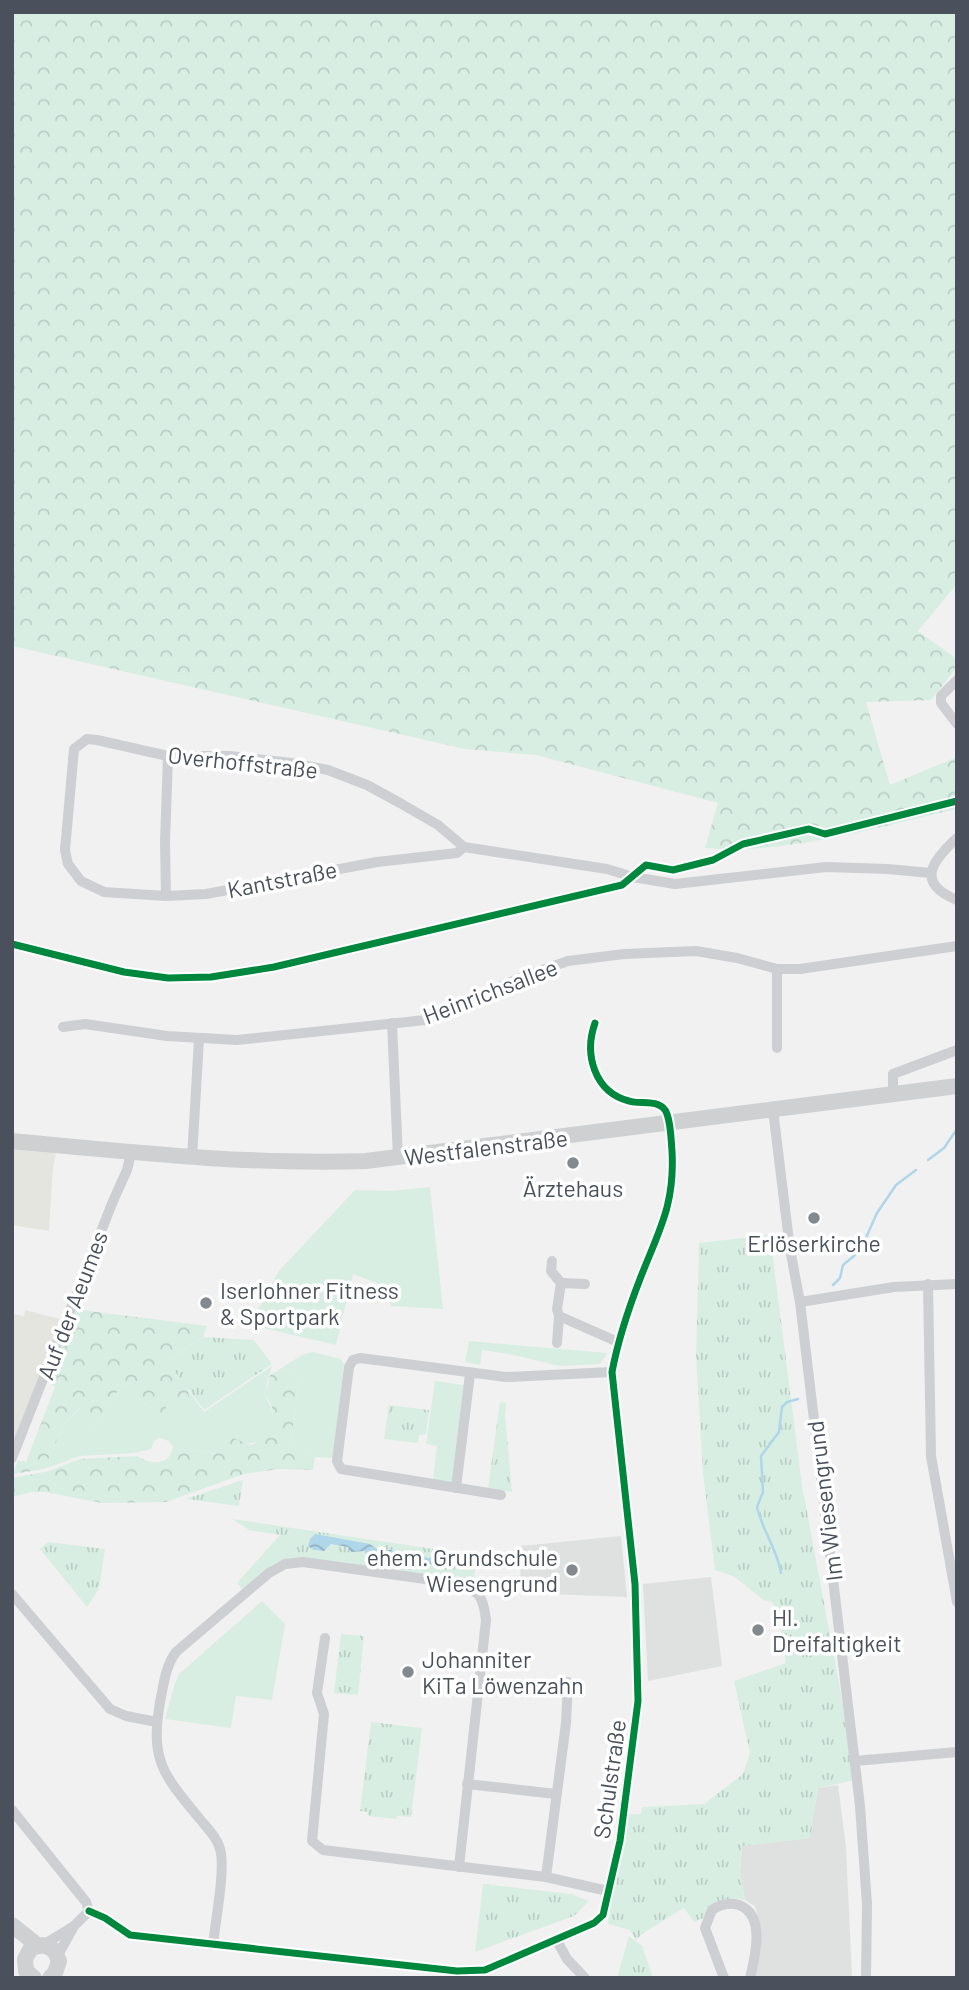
<svg xmlns="http://www.w3.org/2000/svg" width="969" height="1990" viewBox="0 0 969 1990" font-family="Barlow,sans-serif">
  <style>
    .commercial { fill: #e5e5df }
    .education { fill: #dfe0e0 }
    .green { fill: #d8eee3 }
    .forest { fill: url(#forest-crowns) }
    .park { fill: url(#park-tufts) }
    .water { fill: url(#water-waves) }
    .lines { fill: none; stroke-linecap: round; stroke-linejoin: round }
    .stream { stroke: #b0d6e9; stroke-width: 2.5 }
    .minor { stroke: #cdcfd2; stroke-width: 10 }
    .secondary { stroke: #ced0d2; stroke-width: 16 }
    .cycleway-casing { stroke: #fff; stroke-width: 11 }
    .cycleway { stroke: #00873e; stroke-width: 7 }
    .poi-dot { fill: #848990; stroke: #fff; stroke-width: 2.5 }
    .labels { text-anchor: middle; dominant-baseline: central; stroke-width: 7; stroke-linejoin: round; paint-order: stroke }
    .street-label { font-size: 23px; fill: #4a515c; stroke: #fff }
    .poi-label { font-size: 23px; fill: #4a515c; stroke: #fff; text-anchor: start }
  </style>
  <defs>
    <pattern id="forest-crowns" width="20" height="18" patternUnits="userSpaceOnUse" patternTransform="scale(1.75)"><rect width="20" height="18" fill="#d8eee3"/><path d="M2 6a3 3 0 1 1 6 0M12 15a3 3 0 1 1 6 0" fill="none" stroke="#bbcec5"/></pattern>
    <pattern id="park-tufts" width="24" height="20" patternUnits="userSpaceOnUse" patternTransform="scale(1.75)"><rect width="24" height="20" fill="#d8eee3"/><path d="M3 7l-1-3M5 7V3M7 7l1-3M15 17l-1-3M17 17v-4M19 17l1-3" fill="none" stroke="#bbcec5"/></pattern>
    <pattern id="water-waves" width="16" height="10" patternUnits="userSpaceOnUse" patternTransform="scale(1.75)"><rect width="16" height="10" fill="#b0d6e9"/><path d="M0 5q4-4 8 0t8 0" fill="none" stroke="#91b0c0"/></pattern>
  </defs>
  <rect width="100%" height="100%" fill="#f1f1f1"/>
  <g class="commercial">
    <path d="M12 1135 57 1147 53 1168 49 1231 12 1225Z"/>
    <path d="M25 1310 60 1319 12 1447V1314L24 1316Z"/>
  </g>
  <g class="education">
    <path d="M621 1536 627 1597 520 1593 521 1546Z"/>
    <path d="M711 1577 722 1666 648 1681 643 1584Z"/>
    <path d="M838 1785 846 1846 852 1978H754L761 1930 755 1906 745 1900 740 1872 742 1846 809 1838 818 1788Z"/>
  </g>
  <g class="green">
    <path d="M430 1187 443 1309 391 1306 384 1286 353 1274 336 1345 263 1328 254 1317 279 1271 355 1190 391 1191Z"/>
    <path d="M469 1341 607 1353 600 1364 560 1366 509 1354 482 1350 480 1365 465 1362Z"/>
    <path d="M313 1352 341 1359 344 1364 333 1458 315 1457 291 1442 299 1380 283 1367 302 1355Z"/>
    <path d="M272 1366C270 1374 265 1386 266 1395 266 1400 271 1405 272 1411 275 1434 259 1448 238 1442L217 1454 173 1447 169 1441 159 1438 154 1441 151 1449 133 1453 80 1456 44 1469 64 1424 81 1407 93 1431 122 1384 155 1411 169 1412 160 1400 168 1394 190 1402 187 1389 204 1412Z"/>
    <path d="M435 1381 470 1386 455 1485 433 1480 437 1446 426 1444Z"/>
    <path d="M262 1601 285 1624 272 1700 236 1696 231 1728 165 1719 174 1686 179 1674Z"/>
  </g>
  <g class="forest">
    <path d="M12 12H957V584L918 631 957 659V667L931 700 866 702 890 785 957 757V809C881 826 782 856 705 848L718 803 536 755 465 749 12 646Z"/>
    <path d="M75 1309 207 1326 203 1337 168 1360 187 1386 190 1402 183 1409 168 1394 161 1400 169 1412 172 1424 160 1425 155 1411 122 1384 93 1431 80 1407 64 1424 44 1469 13 1474 18 1460 26 1462 55 1387 48 1382Z"/>
    <path d="M283 1367 299 1380 291 1442 315 1457 313 1470 279 1469 244 1474 166 1502 102 1503 45 1492H31L12 1497V1478L49 1471 80 1459 137 1456C151 1465 170 1466 173 1447L216 1454 220 1439 228 1436 251 1445C265 1439 275 1425 272 1408 271 1403 266 1398 266 1392 267 1387 269 1381 270 1375Z"/>
  </g>
  <g class="park">
    <path d="M770 1235 802 1485 850 1742 855 1780 818 1788 810 1838 742 1846 740 1872 745 1900C727 1897 711 1898 706 1917L694 1922 684 1908 643 1933 636 1940 630 1930 608 1924 612 1901 611 1889 627 1814H641L642 1807 704 1804 743 1774 750 1753 734 1681 786 1663 779 1619 772 1602 763 1600 735 1577 715 1570 703 1474 696 1357 699 1243Z"/>
    <path d="M203 1337 254 1340 272 1364 204 1410 167 1361Z"/>
    <path d="M500 1402 506 1403 505 1415 512 1492 488 1489Z"/>
    <path d="M389 1405 429 1410 426 1434 419 1435 418 1443 384 1439Z"/>
    <path d="M243 1480 239 1506 186 1499Z"/>
    <path d="M232 1519 467 1554H477L473 1587 308 1566H280L243 1590 237 1583 280 1535 249 1530Z"/>
    <path d="M48 1542 105 1549 99 1589 87 1607 40 1549Z"/>
    <path d="M341 1634 364 1636 358 1695 334 1693Z"/>
    <path d="M371 1722 422 1728 411 1817 397 1816 396 1819 368 1816V1812L360 1811Z"/>
    <path d="M483 1884 571 1894 589 1901 574 1916 475 1952Z"/>
    <path d="M629 1936 642 1946 653 1978H617Z"/>
  </g>
  <path class="water" d="M315 1534 370 1544 378 1550H391L402 1553 409 1551 428 1558 455 1554 459 1558 460 1562 453 1568 436 1563 430 1564 371 1560 366 1556 365 1551 351 1552 348 1547 331 1544 324 1551 314 1550 308 1546 310 1539Z"/>
  <g class="lines">
    <g class="stream">
      <path d="M928 1160 944 1148 957 1129"/>
      <path d="M833 1285 840 1278 843 1265 860 1251 877 1213 896 1185 916 1170"/>
      <path d="M781 1573C778 1551 762 1530 757 1507L763 1492 761 1456 779 1432 782 1407 787 1402 798 1399"/>
    </g>
    <g class="minor">
      <path d="M957 680 941 696V703L957 724"/>
      <path d="M957 838C932 861 915 883 957 900"/>
      <path d="M464 847 457 853 377 862 206 894 166 896 104 892 81 881 68 864 65 850 74 749 87 739 97 740 168 756H229L292 763 328 770 367 785 400 803 438 825 464 847 607 869 633 877 675 884 826 867 888 869 931 873"/>
      <path d="M166 896 165 842 168 756"/>
      <path d="M392 1023 398 1158"/>
      <path d="M63 1027 85 1024 167 1036 237 1040 425 1020 522 977 568 961 624 954 696 951 737 958 777 969H800L957 946"/>
      <path d="M777 1048V969"/>
      <path d="M893 1094V1074L957 1050"/>
      <path d="M773 1110 790 1249 800 1302 860 1806 867 1904 866 1978"/>
      <path d="M192 1158 199 1039"/>
      <path d="M552 1261 551 1271 561 1283"/>
      <path d="M585 1284 561 1283 557 1309 559 1316 618 1342"/>
      <path d="M928 1284 931 1456 957 1602"/>
      <path d="M800 1302 894 1287 957 1284"/>
      <path d="M557 1343 559 1316"/>
      <path d="M12 1458 113 1201 127 1170 131 1153"/>
      <path d="M456 1488 470 1374"/>
      <path d="M501 1495 341 1469 337 1461 349 1367 353 1360 360 1358 506 1377 612 1372"/>
      <path d="M12 1594 110 1709 126 1716 157 1722"/>
      <path d="M325 1638 317 1693 324 1714 312 1841 323 1850 546 1877 608 1891"/>
      <path d="M855 1761 957 1752"/>
      <path d="M467 1784 556 1794"/>
      <path d="M12 1810 86 1902 89 1911"/>
      <path d="M546 1877 566 1723 568 1682"/>
      <path d="M89 1911 105 1918 130 1935 457 1971 485 1970 594 1923 603 1915 620 1841 638 1701 635 1584 612 1372C618 1340 628 1310 640 1279 659 1230 675 1205 672 1151 671 1139 671 1125 667 1114 662 1098 641 1105 629 1101 594 1092 584 1054 595 1023"/>
      <path d="M556 1939 567 1959 585 1978"/>
      <path d="M43 1945 74 1926 89 1911"/>
      <path d="M213 1945C215 1923 226 1868 220 1849 217 1837 207 1828 199 1818 163 1774 150 1761 160 1702 164 1684 165 1667 176 1652L269 1573 285 1564 303 1562 454 1583C478 1591 483 1593 486 1620L459 1867"/>
      <path d="M58 1955 74 1926"/>
      <path d="M724 1978 705 1928 712 1910C721 1904 729 1902 739 1905 766 1915 755 1957 750 1978"/>
    </g>
    <g class="secondary">
      <path d="M12 1141C130 1152 247 1165 366 1161L957 1086"/>
      <path d="M12 1925 37 1945"/>
      <path d="M34 1978 26 1971 25 1959 31 1948 43 1945 54 1950 59 1961 55 1973 50 1978"/>
    </g>
    <g class="cycleway-casing">
      <g id="cycleway">
        <path d="M12 944 124 972 168 978 211 977 274 967 622 885 646 865 673 870 713 860 743 844 809 829 825 834 957 801"/>
        <path d="M89 1911 105 1918 130 1935 457 1971 485 1970 594 1923 603 1915 620 1841 638 1701 635 1584 612 1372C618 1340 628 1310 640 1279 659 1230 675 1205 672 1151 671 1139 671 1125 667 1114 662 1098 641 1105 629 1101 594 1092 584 1054 595 1023"/>
      </g>
    </g>
    <use href="#cycleway" class="cycleway"/>
  </g>
  <g class="poi-dot">
    <circle cx="573" cy="1163" r="7"/>
    <circle cx="814" cy="1218" r="7"/>
    <circle cx="206" cy="1303" r="7"/>
    <circle cx="572" cy="1570" r="7"/>
    <circle cx="758" cy="1630" r="7"/>
    <circle cx="408" cy="1672" r="7"/>
  </g>
  <g class="labels">
    <g class="street-label">
      <text transform="translate(243 762) rotate(6)">Overhoffstraße</text>
      <text transform="translate(282 879) rotate(-11)">Kantstraße</text>
      <text transform="translate(490 991) rotate(-21)">Heinrichsallee</text>
      <text transform="translate(486 1147) rotate(-7)">Westfalenstraße</text>
      <text transform="translate(72 1305) rotate(-69)">Auf der Aeumes</text>
      <text transform="translate(824 1501) rotate(-97)">Im Wiesengrund</text>
      <text transform="translate(609 1779) rotate(-82)">Schulstraße</text>
    </g>
    <g class="poi-label">
      <text x="573" y="1188" text-anchor="middle">Ärztehaus</text>
      <text x="814" y="1243" text-anchor="middle">Erlöserkirche</text>
      <text x="220" y="1290">Iserlohner Fitness<tspan x="220" dy="26">&amp; Sportpark</tspan></text>
      <text x="558" y="1557" text-anchor="end">ehem. Grundschule<tspan x="558" dy="26">Wiesengrund</tspan></text>
      <text x="772" y="1617">Hl.<tspan x="772" dy="26">Dreifaltigkeit</tspan></text>
      <text x="422" y="1659">Johanniter<tspan x="422" dy="26">KiTa Löwenzahn</tspan></text>
    </g>
  </g>
  <rect width="969" height="1990" fill="none" stroke="#4a515c" stroke-width="28"/>
</svg>
